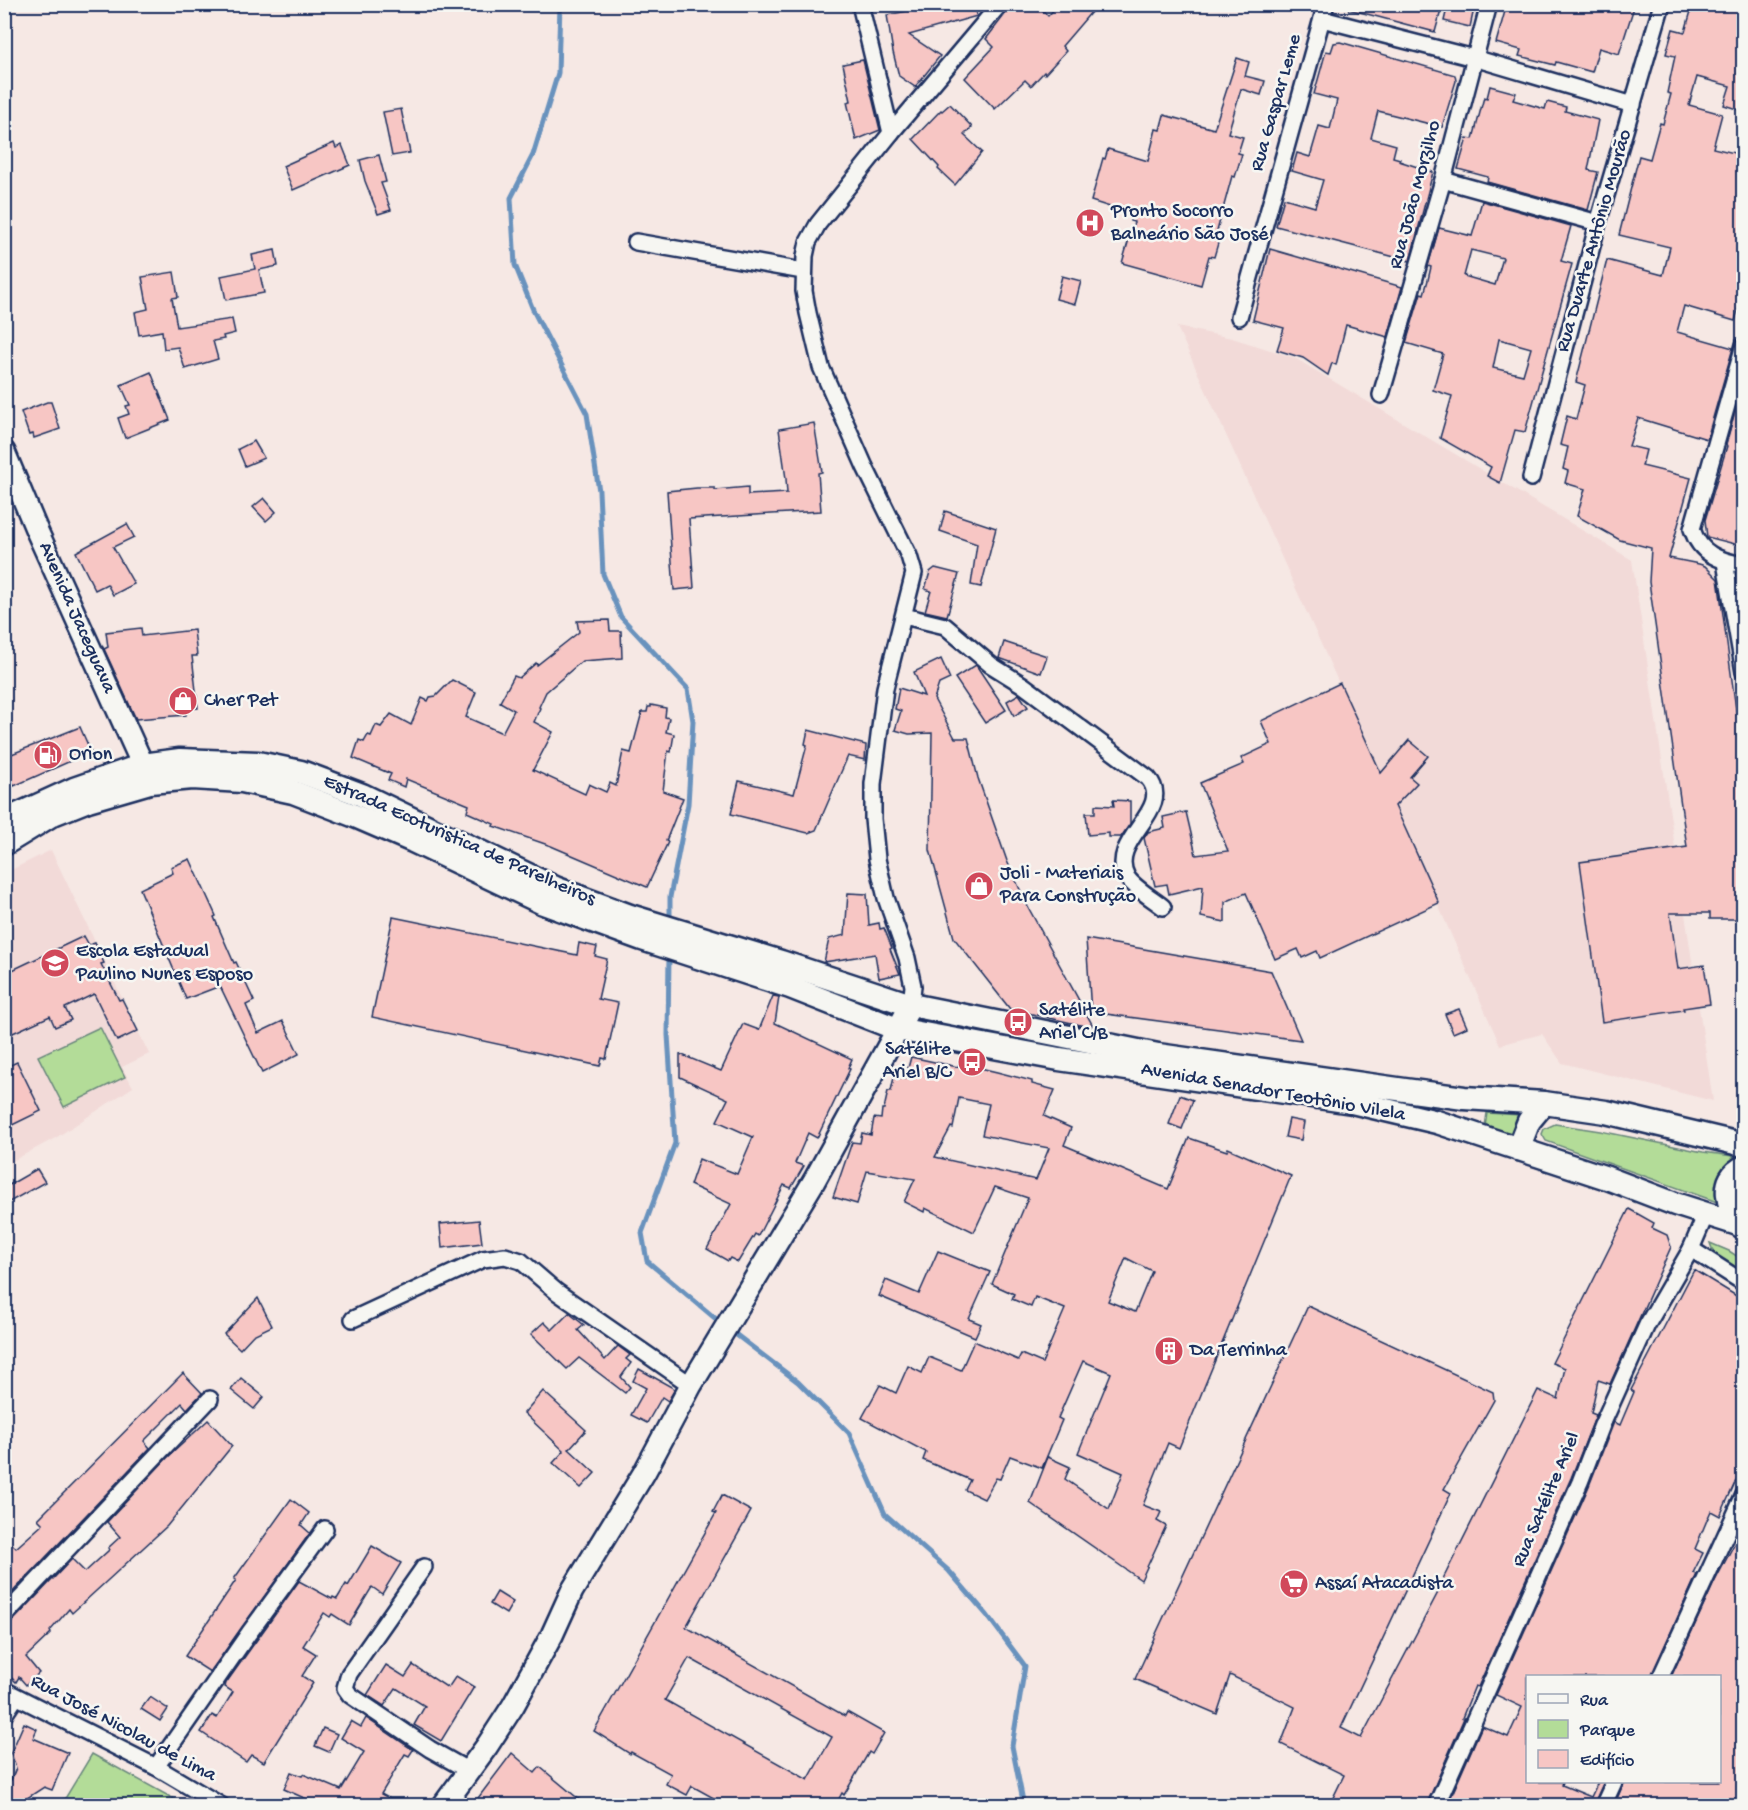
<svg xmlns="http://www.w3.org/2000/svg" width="1748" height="1810" viewBox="0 0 1748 1810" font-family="'Gochi Hand',sans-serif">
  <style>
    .built { fill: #f2dad8 }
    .green { fill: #b3dc98; stroke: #67867b; stroke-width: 1.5 }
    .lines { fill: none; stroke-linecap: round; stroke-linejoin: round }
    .stream { stroke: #6992bd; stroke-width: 5 }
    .building { fill: #f7c6c4; stroke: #1b2f5e; stroke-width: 1.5; fill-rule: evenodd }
    .minor-casing { stroke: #1b2f5e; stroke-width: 20 }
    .secondary-casing { stroke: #1b2f5e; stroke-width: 26 }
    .primary-casing { stroke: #1b2f5e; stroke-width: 27 }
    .minor { stroke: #f6f6f2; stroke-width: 15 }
    .secondary { stroke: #f6f6f2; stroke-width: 21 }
    .primary { stroke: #f6f6f2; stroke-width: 22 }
    .labels { text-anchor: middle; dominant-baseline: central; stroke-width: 5; stroke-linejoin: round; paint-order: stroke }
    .street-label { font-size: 20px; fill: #1b2f5e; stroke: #f6f6f2 }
    .poi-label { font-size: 20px; fill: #1b2f5e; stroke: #f6f6f2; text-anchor: start }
  </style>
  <rect width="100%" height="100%" fill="#f6e8e4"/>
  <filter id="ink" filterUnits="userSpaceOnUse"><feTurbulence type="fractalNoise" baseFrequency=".0167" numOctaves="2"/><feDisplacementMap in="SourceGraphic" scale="12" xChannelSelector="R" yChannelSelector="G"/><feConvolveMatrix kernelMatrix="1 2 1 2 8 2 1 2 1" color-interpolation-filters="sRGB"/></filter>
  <g filter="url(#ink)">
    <g class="built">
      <path d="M1177 327 1232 338 1293 357 1632 560 1713 1101 1562 1063 1542 1034 1500 1045 1381 776Z"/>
      <path d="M51 850 149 1054 122 1067 133 1087 57 1137 5 1165V873Z"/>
    </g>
    <g class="green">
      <path d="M100 1027 125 1077 64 1107 38 1056Z"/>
      <path d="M1487 1113 1521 1115 1515 1134 1485 1127Z"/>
      <path d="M1555 1124 1600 1131 1703 1152 1733 1156 1734 1162 1720 1203 1546 1141 1542 1134 1544 1129Z"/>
      <path d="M1710 1243 1729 1251 1743 1260V1276L1715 1257Z"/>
      <path d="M92 1754 185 1805H56L66 1797Z"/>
    </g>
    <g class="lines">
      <g class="stream">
        <path d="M560 4 558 73 533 155 511 198 515 265 534 312 587 414 599 491 603 574 621 617 688 689 693 721 688 804 670 897V922"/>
        <path d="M669 955 668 1035 675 1143 642 1233 647 1261 722 1324"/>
        <path d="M730 1330 798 1382 849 1433 885 1514 949 1571 987 1615 1025 1666 1012 1746 1024 1806"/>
      </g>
    </g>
    <g class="building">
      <path d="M912 4H973L977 16 909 35 940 56 915 87 899 76 893 52 887 15 913 10Z"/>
      <path d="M1013 4H1037L1048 16 1059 4H1098L1062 46 1066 51 1045 74 1044 72 1031 86 1025 80 995 109 965 78 994 47 986 39Z"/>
      <path d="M1349 4H1432L1442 7 1435 32 1348 9Z"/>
      <path d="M1448 4H1475L1470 27 1444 21Z"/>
      <path d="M1507 4H1566L1584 10V4H1635L1619 54 1599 48 1592 72 1556 62 1555 65 1519 56 1521 50 1496 43Z"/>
      <path d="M1693 4H1743V111L1724 105 1730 86 1697 77 1689 105 1722 114 1713 148 1743 155V291L1735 321 1684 306 1677 332 1733 348 1707 439 1638 418 1629 446 1646 450 1642 466 1691 478 1669 558 1699 564 1705 566 1718 579 1743 760V919H1710V913H1670L1678 969 1704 965 1710 1004 1683 1008 1684 1010 1602 1022 1580 862 1687 847 1649 582 1651 548 1620 540 1577 516 1585 489 1565 483 1568 471 1563 469 1568 447 1560 445 1567 416 1576 419 1585 385 1576 382 1607 260 1663 275 1670 247 1619 235 1639 156 1650 159 1660 123 1663 124 1671 94 1667 93 1675 56 1666 54 1673 29 1685 32Z"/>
      <path d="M1340 42 1455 75 1456 81 1442 127 1378 111 1371 138 1396 145 1393 157 1400 159 1399 161 1433 172 1410 261 1276 226 1284 198 1315 207 1323 180 1292 171 1297 153 1310 157 1319 126 1330 129 1337 100 1314 94 1326 51 1331 52 1334 43Z"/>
      <path d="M1237 58 1249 62 1245 76 1265 81 1261 95 1241 89 1228 133 1243 137 1238 153 1242 154 1235 177 1232 176 1217 231 1221 233 1214 257 1209 256 1201 285 1122 263 1134 222 1130 221 1132 214 1091 201 1103 158 1105 159 1108 149 1148 161 1156 129 1160 130 1164 115 1214 129Z"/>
      <path d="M863 60 880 130 856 140 847 102 851 101 843 64Z"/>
      <path d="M1490 86 1516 93 1513 100 1545 109 1547 102 1566 107 1565 111 1598 120 1588 170 1598 172 1588 210 1487 182 1488 177 1458 169 1467 138 1473 139 1484 97 1487 98Z"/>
      <path d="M950 104 972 127 964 135 982 152 955 185 938 169 939 167 913 139 941 110 942 111Z"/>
      <path d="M401 109 410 153 392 156 383 112Z"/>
      <path d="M334 143 336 148 342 145 350 165 293 190 283 166Z"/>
      <path d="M379 155 386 182 381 183 391 210 378 214 365 181 360 160Z"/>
      <path d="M1482 201 1571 226 1561 261 1572 264 1565 289 1525 432 1515 430 1500 483 1487 476 1491 467 1440 438 1452 396 1433 390 1443 354 1406 343 1421 293 1424 294 1428 280 1431 267 1428 266 1439 228 1472 236ZM1471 250 1503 258 1495 285 1464 276ZM1499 339 1531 348 1523 375 1493 368Z"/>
      <path d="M1270 249 1402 287 1388 337 1346 325 1336 365 1332 363 1328 375 1303 358 1277 350 1284 328 1253 320Z"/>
      <path d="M275 250 278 266 259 270 264 293 226 300 221 276 255 269 252 255Z"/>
      <path d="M174 272 178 297 172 298 177 327 232 319 235 333 223 336 224 339 213 341 218 359 185 369 178 347 164 349 162 331 139 335 135 312 148 309 142 277Z"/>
      <path d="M1062 276 1081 281 1075 304 1056 299Z"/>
      <path d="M151 372 170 420 125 438 118 418 129 414 126 406 130 405 121 385Z"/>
      <path d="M1743 383V546L1707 537 1705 520 1727 446 1726 444Z"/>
      <path d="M47 402H51L60 429 34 438 33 434 29 435 21 412Z"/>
      <path d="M814 423 822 472 818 473 821 511 689 519 694 588 674 590 667 491 697 488H715V490L748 487V495L787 493 786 479 779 429Z"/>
      <path d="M254 441 264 458 245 466 238 449Z"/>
      <path d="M264 498 276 512 266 521 253 507Z"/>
      <path d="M945 511 996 528 981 587 971 585 977 544 940 531Z"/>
      <path d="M127 524 134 537 113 547 134 584 113 595 107 584 95 590 76 552Z"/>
      <path d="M935 568 959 574 947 616 925 611 931 591 925 589 930 572Z"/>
      <path d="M609 620 610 631H621L622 658 582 661 546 692 539 707 540 708 534 722 553 732 533 770 585 794 589 784 606 792 610 783 616 786 623 751 631 753 642 712H647L648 707H651V705L666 708 665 717 669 718 666 732 674 734 671 752 668 751 663 791 683 798 666 841 668 842 647 887 551 846 493 826 494 824 467 812 469 805 406 779 404 787 388 780 391 774 353 758 359 740 364 742 368 735 371 736 376 725 381 727 391 714 411 725 422 698 428 701 430 697 436 696 452 680 476 692 466 717 502 733 514 710 500 702 514 676 519 678 536 663 537 665 579 632 577 621Z"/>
      <path d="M141 628 142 636 194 630 197 656H192L198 708 186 709V715L136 719 104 649 108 647 106 632Z"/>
      <path d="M1004 642 1047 656 1041 673 999 658Z"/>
      <path d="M941 659 950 679 939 684 934 699 955 738H968L978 778 1007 861 1028 907 1093 1026H1085L1010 1009 954 938 930 850 932 733 909 734 895 730 901 711 895 709 899 688 924 696 914 672Z"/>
      <path d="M976 665 1006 710 985 723 955 678Z"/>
      <path d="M1340 683 1381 773 1409 740 1428 756 1410 777 1417 783 1395 806 1439 903 1320 958 1317 951 1302 958 1298 949 1275 959 1246 893 1225 902V922L1201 917 1203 886 1169 894 1167 884 1155 886 1144 838 1148 832 1165 828 1163 817 1186 812 1196 855 1228 851 1200 783 1244 764 1241 758 1271 744 1261 721Z"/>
      <path d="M1019 694 1028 707 1014 716 1007 701Z"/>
      <path d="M80 727 91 752 14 786 4 763V757Z"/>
      <path d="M808 730 866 745 865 760 848 756 816 830 808 833 731 814 739 781 794 794 807 745 805 744Z"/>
      <path d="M1113 800 1130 801V824L1121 837H1109V833L1088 835 1086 813H1095V805L1114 806Z"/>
      <path d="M190 859 216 916 214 917 234 963 236 962 254 1001 246 1005 258 1033 283 1021 299 1054 262 1073 220 986 186 999 140 889 173 873 171 867Z"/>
      <path d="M848 893 867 894 869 925 879 923 880 929 884 928 892 948 890 949 900 974 879 978 875 954 824 962 829 939 845 935Z"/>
      <path d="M393 917 577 955 579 943 597 947 595 956 607 959 598 999 618 1003 606 1059 602 1058 600 1066 372 1017Z"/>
      <path d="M84 936 89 945 95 943 104 963 101 964 119 1000 122 999 138 1031 117 1041 94 994 65 1008 71 1020 55 1027 50 1016 4 1037V974Z"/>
      <path d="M1086 939 1271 971 1301 1040 1091 1012Z"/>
      <path d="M773 996 779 997 775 1023 852 1059 848 1068 850 1069 817 1138 808 1133 795 1163 804 1166 791 1188 784 1185 758 1236 755 1234 738 1262 730 1258 728 1261 707 1249 731 1204 690 1185 699 1159 737 1174 753 1137 717 1121 728 1099 680 1077V1054L721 1071 743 1024 759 1030Z"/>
      <path d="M1459 1009 1467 1027 1453 1033 1445 1014Z"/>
      <path d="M911 1057 958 1067 959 1063 997 1072 1032 1081V1084L1055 1090 1044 1116 1071 1128 1064 1145 1168 1189 1189 1138 1227 1151 1228 1148 1291 1176 1179 1448 1168 1443 1143 1505 1161 1512 1157 1521 1166 1526 1141 1580 1030 1503 1048 1457 1070 1467 1065 1479 1109 1509 1123 1473 1078 1453 1111 1373 1083 1361 1058 1418 1062 1420 1042 1468 1010 1456 1000 1479 996 1478 984 1499 965 1490 970 1480 923 1460 926 1452 862 1418 880 1385 896 1393 908 1366 922 1373 929 1357 961 1370 974 1341 1018 1360 1021 1354 1042 1363 1065 1309 1035 1297 1031 1307 1012 1299 1014 1294 992 1284 1028 1198 995 1187 974 1232 925 1208 924 1212 904 1202 915 1179 867 1171 857 1204 833 1197 852 1142 860 1143 862 1133 871 1135 874 1118 881 1119 882 1109H884L888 1091H891L894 1077 905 1079ZM959 1098 989 1104 982 1135 1049 1148 1036 1180 935 1157 951 1127 953 1128ZM1126 1258 1152 1271 1135 1312 1108 1301Z"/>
      <path d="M17 1062 41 1111 4 1129V1068Z"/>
      <path d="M1180 1095 1193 1100 1182 1129 1169 1124Z"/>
      <path d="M1289 1119 1304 1122 1301 1140 1285 1137Z"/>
      <path d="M37 1169 45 1182 4 1205V1188Z"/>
      <path d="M1629 1209 1654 1223 1652 1228 1667 1235 1671 1247 1610 1384 1598 1380 1591 1413 1596 1415 1571 1478 1478 1687 1475 1686 1462 1718H1464L1426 1806H1329L1344 1775 1281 1744 1295 1707 1230 1675 1217 1714 1135 1679 1308 1306 1493 1392 1494 1400 1444 1489 1451 1493 1341 1728 1361 1738 1443 1583H1441L1538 1390 1558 1399 1565 1368 1552 1363Z"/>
      <path d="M479 1220 482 1243 442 1248 440 1224Z"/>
      <path d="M938 1251 990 1272 969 1319 981 1324 975 1337 879 1296 886 1280 919 1294Z"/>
      <path d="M1694 1270 1743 1300V1465L1720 1516 1711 1511 1707 1520 1695 1549 1703 1553 1693 1573 1697 1574 1651 1677H1527V1782H1563L1562 1785 1591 1797 1598 1782H1604L1593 1806H1447L1482 1726 1508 1737 1522 1707 1496 1695 1589 1486 1614 1422 1620 1425 1634 1392 1631 1390Z"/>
      <path d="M258 1298 272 1326 253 1335 240 1349 224 1334Z"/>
      <path d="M569 1313 584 1325 578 1330 605 1360 618 1346 630 1355 626 1359 631 1363 621 1377 630 1387 625 1393 579 1358 567 1369 531 1334 544 1322 552 1330Z"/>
      <path d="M639 1369 675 1389 668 1401 662 1397 647 1423 631 1415 646 1388 633 1381Z"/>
      <path d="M183 1373 202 1393 187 1409 182 1403 144 1441 150 1448 4 1601V1552L12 1544 16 1548 43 1524 38 1519Z"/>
      <path d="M241 1378 264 1397 254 1409 231 1390Z"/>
      <path d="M543 1391 586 1430 569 1449 595 1473 581 1488 553 1463 564 1451 524 1413Z"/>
      <path d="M208 1420 232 1446 167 1526 72 1613 69 1609 50 1631 51 1633 26 1657 39 1673 26 1685 19 1677 16 1682 4 1671V1625L11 1623 72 1559 85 1572 109 1550 108 1548 120 1537 107 1522 167 1458Z"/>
      <path d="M722 1495 751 1511 686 1627 845 1716 847 1712 884 1733 872 1754 869 1752 844 1795 842 1793 835 1806H728L692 1786 687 1795 666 1784 671 1774 631 1752 630 1754 594 1731 716 1513 713 1512ZM689 1658 832 1737 808 1780 665 1700Z"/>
      <path d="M291 1499 309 1513 301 1525 310 1533 210 1672 185 1656 236 1580 234 1579Z"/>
      <path d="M1743 1527V1806H1614L1624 1782H1719V1677H1671L1714 1583Z"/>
      <path d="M372 1546 401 1563 382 1594 372 1587 349 1625 332 1614 330 1617 324 1613 303 1646 316 1654 302 1676 313 1683 264 1762 251 1755 246 1762 201 1732 212 1715 217 1718 233 1692 225 1687 226 1683 299 1581 332 1599 333 1597 337 1599 346 1584 348 1586Z"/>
      <path d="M497 1592 513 1602 506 1614 490 1604Z"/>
      <path d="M386 1665 405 1677 413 1665 448 1688 456 1676 474 1687 441 1741 414 1725 425 1706 396 1688 384 1706 367 1695Z"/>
      <path d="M150 1697 168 1709 160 1721 141 1709Z"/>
      <path d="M366 1718 413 1750 409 1756 405 1754 381 1794 403 1806H322L284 1789 291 1772 302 1776 303 1774 341 1790 364 1752 341 1738 351 1721 361 1727Z"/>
      <path d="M24 1723 37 1729 33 1738 68 1753 52 1790 44 1787 15 1806 4 1790V1785L11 1780 16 1768 11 1753Z"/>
      <path d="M323 1728 337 1734 329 1752 315 1746Z"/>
      <path d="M512 1753 535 1773 540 1767 587 1806H472Z"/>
    </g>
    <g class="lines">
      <g class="minor-casing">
        <g id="minor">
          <path d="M860 4 891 133"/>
          <path d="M1322 19 1474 58 1633 105"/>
          <path d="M1443 180 1598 223"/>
          <path d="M636 242 803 271"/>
          <path d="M1239 317 1326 4"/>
          <path d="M1744 345 1692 529C1700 554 1719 561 1744 565"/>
          <path d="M1381 395 1443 180 1489 4"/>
          <path d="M1531 478 1598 223 1662 4"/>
          <path d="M1725 562 1744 672"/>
          <path d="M904 616 945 626 991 665 1023 685 1148 778C1176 810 1106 840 1127 877 1133 887 1153 899 1163 907"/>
          <path d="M911 1005 913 986 907 958 886 898 877 859 873 819V784L885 688 914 573 909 556 865 467 821 367 808 313 804 291 805 256 808 242 818 224 891 133 1000 4"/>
          <path d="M1691 1249 1744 1283"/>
          <path d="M353 1319 483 1259 505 1256 521 1261 557 1292 691 1385"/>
          <path d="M424 1567 349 1674 345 1688 350 1695 430 1749 469 1771"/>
          <path d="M4 1616 210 1399"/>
          <path d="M1661 1676 1744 1495"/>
          <path d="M4 1690 156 1767 222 1806"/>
          <path d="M4 1715 16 1697"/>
          <path d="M156 1767 249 1633 325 1529"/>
          <path d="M1436 1806 1580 1482 1602 1425 1647 1325 1691 1249 1706 1214"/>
          <path d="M1603 1806 1614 1782"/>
        </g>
      </g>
      <g class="secondary-casing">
        <g id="secondary">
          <path d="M4 452 37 531 150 781"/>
          <path d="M443 1806 487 1746 513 1706 552 1635 572 1591 644 1473 691 1385 814 1181 911 1005"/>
        </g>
      </g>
      <g class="primary-casing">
        <g id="primary">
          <path d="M4 821 74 789 143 765 180 760 258 763 301 772 362 795 555 888 630 916 781 962 911 1005 1158 1055 1405 1090 1464 1098 1544 1103 1606 1112 1744 1145"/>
          <path d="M4 844 53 814 88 800 150 782 192 778 242 781 293 792 355 816 413 841 543 903 642 939 790 987 897 1029 1059 1059 1352 1102 1437 1122 1607 1178 1675 1204 1744 1226"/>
          <path d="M1518 1149 1529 1121 1544 1103"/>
          <path d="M1741 1226C1728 1208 1718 1179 1744 1167"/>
        </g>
      </g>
      <use href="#minor" class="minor"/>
      <use href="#secondary" class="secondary"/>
      <use href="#primary" class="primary"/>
    </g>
  </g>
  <defs>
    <g id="hospital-disc" transform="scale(1.5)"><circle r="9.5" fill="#d1495b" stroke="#f6f6f2"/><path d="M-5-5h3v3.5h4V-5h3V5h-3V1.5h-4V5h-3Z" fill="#fff"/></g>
    <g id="shop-disc" transform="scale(1.5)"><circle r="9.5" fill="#d1495b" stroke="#f6f6f2"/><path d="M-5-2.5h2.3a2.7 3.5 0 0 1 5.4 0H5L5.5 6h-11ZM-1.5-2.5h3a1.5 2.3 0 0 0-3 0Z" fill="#fff"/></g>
    <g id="fuel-disc" transform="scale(1.5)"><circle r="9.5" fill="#d1495b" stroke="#f6f6f2"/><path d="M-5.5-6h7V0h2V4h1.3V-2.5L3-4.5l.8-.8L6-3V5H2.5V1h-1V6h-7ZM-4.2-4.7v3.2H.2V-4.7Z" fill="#fff"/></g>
    <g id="school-disc" transform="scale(1.5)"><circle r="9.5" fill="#d1495b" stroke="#f6f6f2"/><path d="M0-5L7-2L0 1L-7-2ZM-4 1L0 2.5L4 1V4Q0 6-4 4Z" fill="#fff"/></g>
    <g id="bus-disc" transform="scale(1.5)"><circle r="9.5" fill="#d1495b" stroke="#f6f6f2"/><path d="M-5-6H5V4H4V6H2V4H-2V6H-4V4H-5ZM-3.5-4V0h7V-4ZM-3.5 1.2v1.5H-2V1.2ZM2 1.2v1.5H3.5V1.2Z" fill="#fff"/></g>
    <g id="building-disc" transform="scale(1.5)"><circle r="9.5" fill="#d1495b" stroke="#f6f6f2"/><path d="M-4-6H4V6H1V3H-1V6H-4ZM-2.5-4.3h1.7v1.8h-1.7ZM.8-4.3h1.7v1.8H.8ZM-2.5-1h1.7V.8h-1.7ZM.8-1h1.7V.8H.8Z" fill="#fff"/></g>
    <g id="supermarket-disc" transform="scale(1.5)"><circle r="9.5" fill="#d1495b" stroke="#f6f6f2"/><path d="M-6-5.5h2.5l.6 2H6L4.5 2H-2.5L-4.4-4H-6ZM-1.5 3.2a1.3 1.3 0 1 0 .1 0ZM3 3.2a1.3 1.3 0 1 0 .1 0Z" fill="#fff"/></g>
  </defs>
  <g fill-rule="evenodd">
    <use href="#hospital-disc" x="1090" y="223"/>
    <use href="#shop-disc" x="183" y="701"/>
    <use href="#fuel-disc" x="48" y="755"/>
    <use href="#shop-disc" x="979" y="886"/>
    <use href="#school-disc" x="55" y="963"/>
    <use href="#bus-disc" x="1018" y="1022"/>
    <use href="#bus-disc" x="972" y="1062"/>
    <use href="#building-disc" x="1169" y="1351"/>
    <use href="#supermarket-disc" x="1294" y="1584"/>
  </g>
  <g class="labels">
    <g class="street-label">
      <text transform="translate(1277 103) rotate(-74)">Rua Gaspar Leme</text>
      <text transform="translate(1416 195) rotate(-75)">Rua João Morzilho</text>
      <text transform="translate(1595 241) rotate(-74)">Rua Duarte Antônio Mourão</text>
      <text transform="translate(76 618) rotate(66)">Avenida Jaceguava</text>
      <text transform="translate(459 841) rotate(24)">Estrada Ecoturistica de Parelheiros</text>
      <text transform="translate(1273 1093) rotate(10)">Avenida Senador Teotônio Vilela</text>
      <text transform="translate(1547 1500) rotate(-67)">Rua Satélite Ariel</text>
      <text transform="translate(123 1729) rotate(28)">Rua José Nicolau de Lima</text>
    </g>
    <g class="poi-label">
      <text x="1111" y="212">Pronto Socorro<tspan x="1111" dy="23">Balneário São José</tspan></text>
      <text x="204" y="701">Cher Pet</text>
      <text x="69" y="755">Orion</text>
      <text x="1000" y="874">Joli - Materiais<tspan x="1000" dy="23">Para Construção</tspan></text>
      <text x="76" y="952">Escola Estadual<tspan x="76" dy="23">Paulino Nunes Esposo</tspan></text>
      <text x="1039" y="1011">Satélite<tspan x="1039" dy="23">Ariel C/B</tspan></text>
      <text x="951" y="1050" text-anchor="end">Satélite<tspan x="951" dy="23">Ariel B/C</tspan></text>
      <text x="1190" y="1351">Da Terrinha</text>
      <text x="1315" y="1584">Assaí Atacadista</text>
    </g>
  </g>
  <rect width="1748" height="1810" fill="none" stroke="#f6f6f2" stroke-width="24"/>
  <rect x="12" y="12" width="1724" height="1786" fill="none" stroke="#1b2f5e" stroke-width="2" filter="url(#ink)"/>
  <rect x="1526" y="1675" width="195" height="108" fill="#f6f6f2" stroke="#9ea6b7" stroke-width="1.5"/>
  <rect x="1538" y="1694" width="30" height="9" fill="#f6f6f2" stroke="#9ea6b7" stroke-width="1.5"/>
  <text x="1580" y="1705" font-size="18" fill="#1b2f5e">Rua</text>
  <rect x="1538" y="1720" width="30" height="18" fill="#b3dc98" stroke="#9ea6b7" stroke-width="1.5"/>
  <text x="1580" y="1735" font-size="18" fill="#1b2f5e">Parque</text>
  <rect x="1538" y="1750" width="30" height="18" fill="#f7c6c4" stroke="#9ea6b7" stroke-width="1.5"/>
  <text x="1580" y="1765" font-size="18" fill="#1b2f5e">Edifício</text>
</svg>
